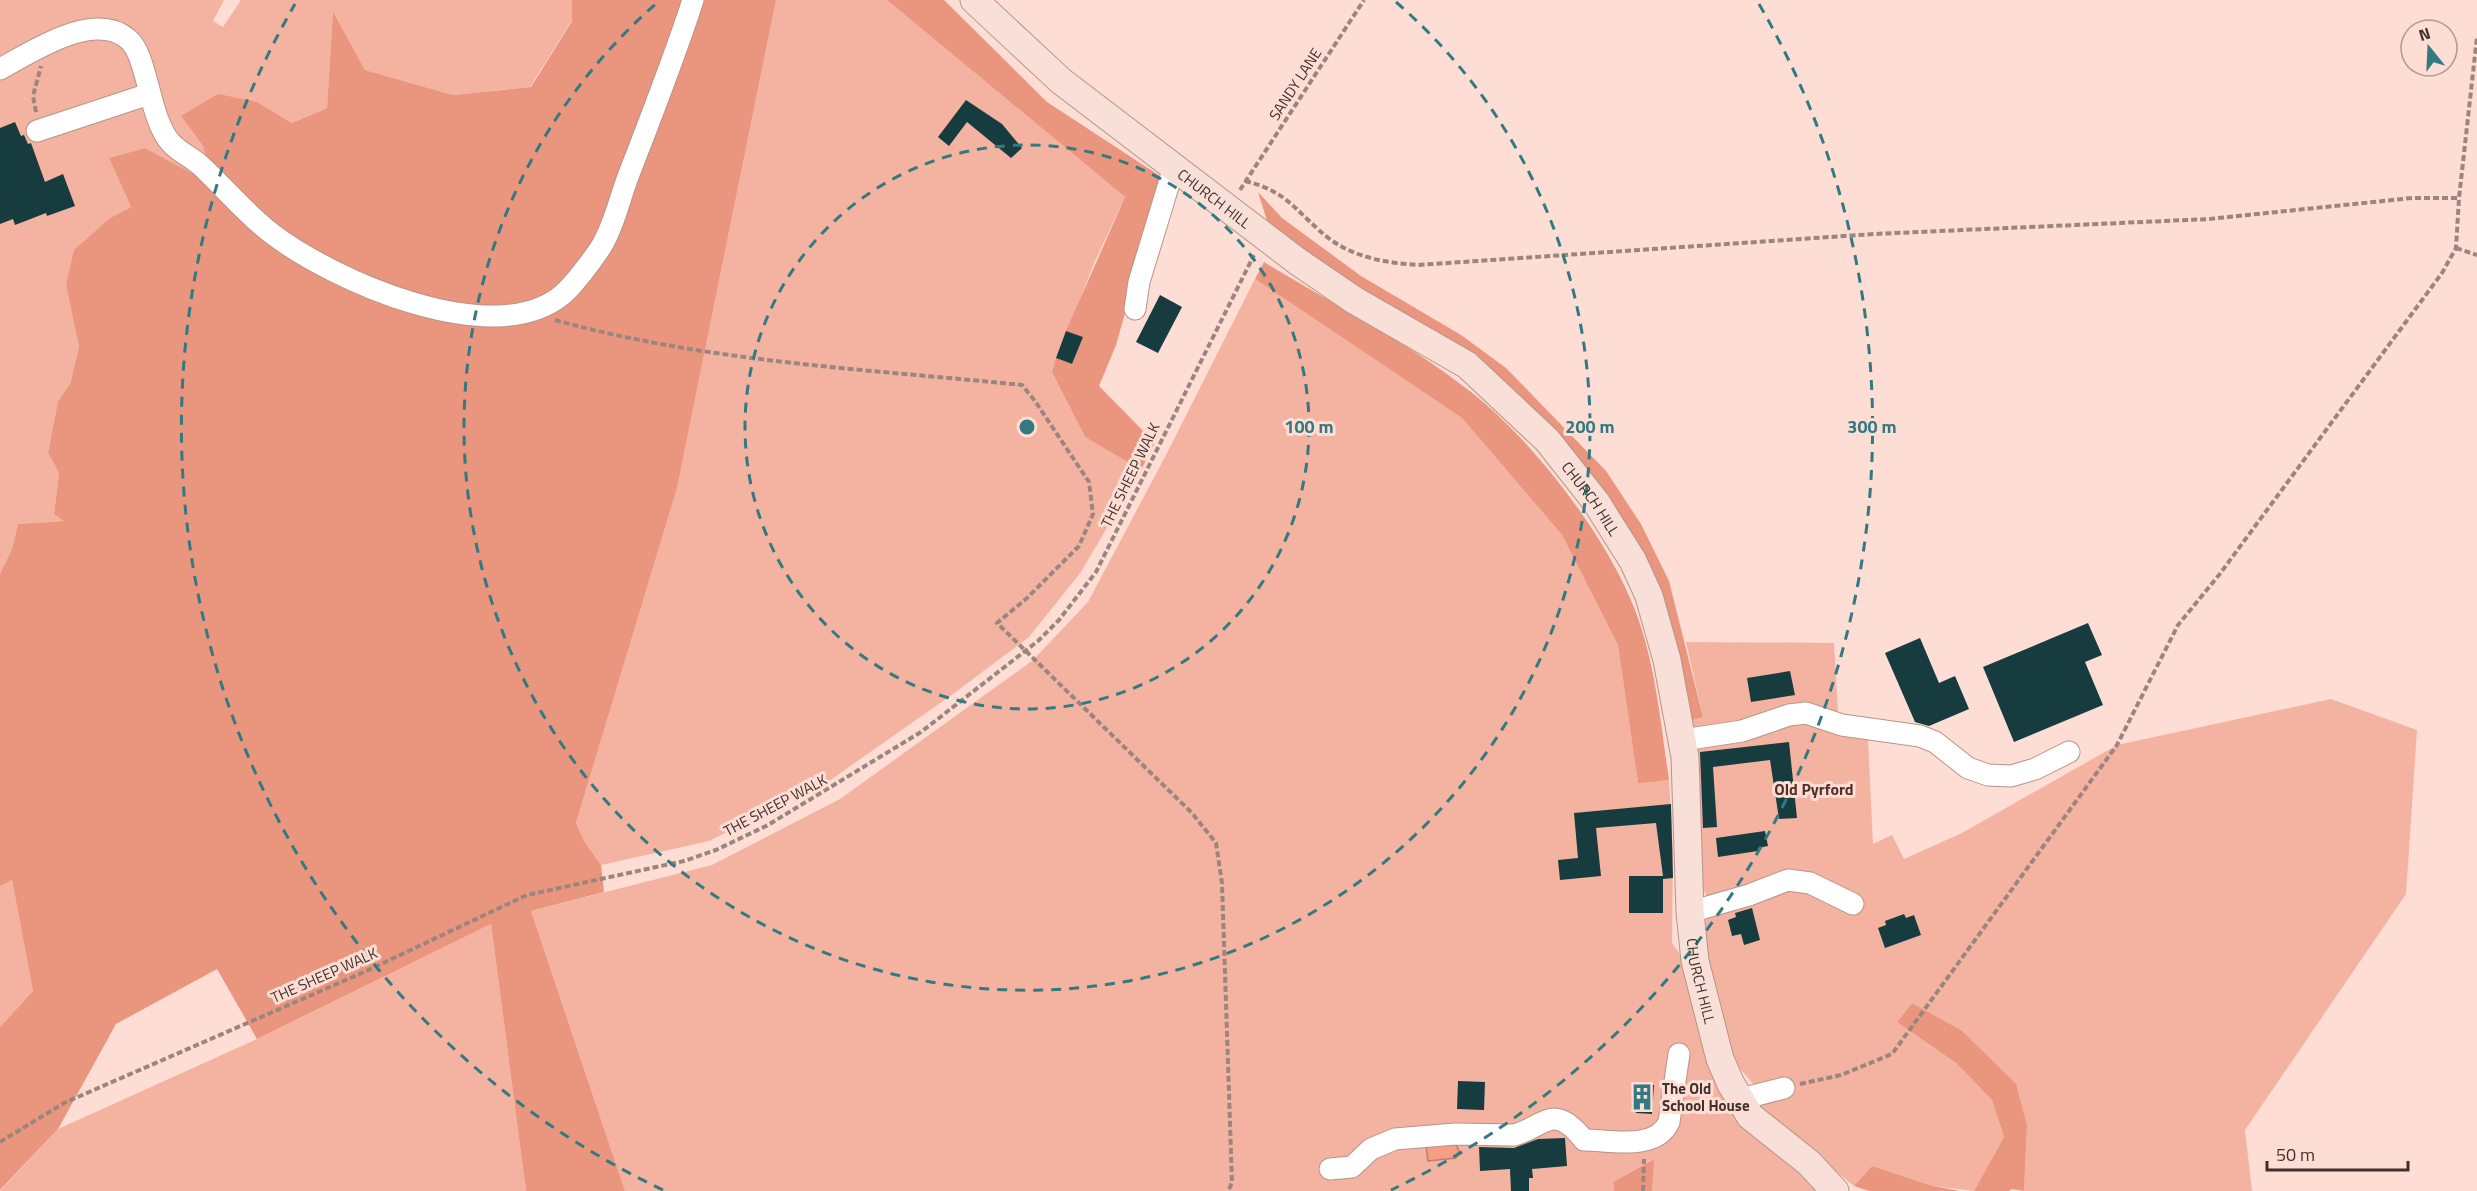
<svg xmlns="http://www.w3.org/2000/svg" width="2477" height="1191" viewBox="0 0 2477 1191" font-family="'Titillium Web',sans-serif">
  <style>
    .green { fill: #f4b3a0 }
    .forest { fill: #ea957d }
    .water { fill: #f39e85; stroke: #bd7d6a; stroke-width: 1.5 }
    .building { fill: #163c3f }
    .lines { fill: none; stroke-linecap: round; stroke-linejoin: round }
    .minor-casing { stroke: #b99388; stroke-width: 23 }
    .major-casing { stroke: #b4948a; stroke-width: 29 }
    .path { stroke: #9c857e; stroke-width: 4; stroke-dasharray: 6 3; stroke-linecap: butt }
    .minor { stroke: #fff; stroke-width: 21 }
    .major { stroke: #f8dfd7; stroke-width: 27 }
    .ring { fill: none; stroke: #327a81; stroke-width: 3; stroke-dasharray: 10 8 }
    .labels { text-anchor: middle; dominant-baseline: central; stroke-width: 6; stroke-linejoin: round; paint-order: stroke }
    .street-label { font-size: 15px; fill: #40312c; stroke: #feddd4 }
    .poi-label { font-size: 15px; font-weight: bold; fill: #40312c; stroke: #feddd4; text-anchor: start }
    .neighbourhood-label { font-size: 16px; font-weight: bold; fill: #503027; stroke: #feddd4 }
    .centre { fill: #327a81; stroke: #feddd4; stroke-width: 3 }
    .ring-label { font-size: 18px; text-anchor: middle; font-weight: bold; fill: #327a81; stroke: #feddd4; stroke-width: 6; stroke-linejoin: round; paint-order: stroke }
  </style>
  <rect width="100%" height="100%" fill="#feddd4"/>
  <g class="green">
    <path d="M0 0H224L213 21 223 27 241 0H572V20L530 87 453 95 365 70 333 13 327 108 292 123 257 102 181 116 203 146 207 159 191 174 145 148 109 158 131 207 110 218 66 285 79 347 70 384 58 401 48 451 59 473 54 514 65 521 18 524 12 549 0 574Z"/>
    <path d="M776 0H887L1125 197 1094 263 1052 372 1085 437 1141 470 1081 572 1029 637 953 694 829 781 709 841 601 865 584 841 576 823 677 488Z"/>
    <path d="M1255 279 1462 418 1562 535 1618 645 1638 782 1669 780 1673 850 1672 943 1689 967 1706 1045 1801 1171 1820 1191H1652L1653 1159 1613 1182 1614 1191H625L531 911 712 865 840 799 1032 661 1088 602 1166 455Z"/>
    <path d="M1686 642 1834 643 1839 732 1868 739 1873 844 1892 835 1904 859 1962 833 2117 745 2331 699 2417 730 2406 894 2245 1130 2252 1191H2024L2027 1126 1961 1030 1912 1003 1897 1022 1956 1063 1992 1100 2004 1137 1974 1191 1933 1186 1872 1166 1854 1186 1760 1110 1754 1085 1731 1058 1703 942 1706 918 1714 912 1700 882 1689 721 1703 717Z"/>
    <path d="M12 880 33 991 0 1027V886Z"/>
    <path d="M491 924 526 1191H0L58 1129 257 1039Z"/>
  </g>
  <g class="forest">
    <path d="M572 0H776L677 488 576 823 584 841 601 865 604 892 531 911 625 1191H526L491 924 257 1039 217 969 116 1024 58 1129 0 1190V1027L33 991 12 880 0 886V574L12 549 18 524 64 521 54 514 59 473 48 452 58 401 70 384 79 347 66 285 74 250 110 218 131 207 109 158 145 148 191 173 206 159 203 146 181 116 218 94 257 102 292 123 327 108 333 12 365 70 453 95 531 87 572 21Z"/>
    <path d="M887 0H944L1047 102 1163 178 1116 345 1099 386 1155 443 1141 470 1085 437 1052 372 1056 358 1072 364 1082 337 1066 331 1125 197Z"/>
    <path d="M1258 192 1282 218 1361 276 1461 335 1506 368 1606 471 1641 524 1669 581 1703 717 1689 721 1671 647 1555 443 1271 233Z"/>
    <path d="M1264 262C1333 304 1408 342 1471 392 1531 439 1600 528 1630 598 1655 655 1660 719 1669 780L1638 783 1618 645 1562 535 1462 418 1255 279Z"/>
    <path d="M1912 1003 1961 1030 2016 1084 2027 1126 2024 1191 2011 1189 2010 1191H1974L2004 1137 1992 1100 1956 1063 1897 1022Z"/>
    <path d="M1654 1159 1652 1191H1614L1613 1182Z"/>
    <path d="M1872 1166 1933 1186 1960 1191H1869L1854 1186Z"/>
  </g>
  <path class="water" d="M1455 1142 1459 1151 1456 1158 1428 1161 1426 1146Z"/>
  <g class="building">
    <path d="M966 100 1002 124 1022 148 1011 158 967 122 949 146 938 137Z"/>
    <path d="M15 122 21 136 24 135 28 144 31 143 45 182 63 174 75 206 47 216 46 213 15 225 13 219 0 224V128Z"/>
    <path d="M1160 295 1182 307 1158 353 1136 342Z"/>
    <path d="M1066 331 1083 337 1072 364 1056 358Z"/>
    <path d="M2088 623 2102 655 2085 662 2103 705 2014 742 1983 667Z"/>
    <path d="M1920 638 1939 683 1955 676 1969 709 1929 726 1915 722 1885 653Z"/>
    <path d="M1790 671 1795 695 1751 702 1747 678Z"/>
    <path d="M1789 742 1797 818 1779 819 1770 760 1713 767 1717 827 1703 828 1700 752Z"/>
    <path d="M1671 804 1673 878 1663 879V913H1629V876H1663L1656 823 1596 828 1601 876 1560 880 1558 860 1578 858 1574 813Z"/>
    <path d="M1765 831 1768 846 1758 848V851L1718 857 1716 838Z"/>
    <path d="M1752 908 1760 940 1744 945 1741 934 1732 936 1728 920 1736 917 1735 913Z"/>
    <path d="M1904 914 1906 918 1914 915 1921 935 1885 948 1878 928 1886 925 1885 921Z"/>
    <path d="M1458 1081 1485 1082 1484 1110 1457 1109Z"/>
    <path d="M1632 1084 1654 1085 1652 1114 1636 1113V1109H1631Z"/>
    <path d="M1565 1138 1567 1166 1532 1169 1533 1178H1529V1191H1511L1510 1169 1480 1171 1479 1147 1514 1148 1538 1139Z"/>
  </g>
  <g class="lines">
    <g class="minor-casing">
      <g id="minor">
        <path d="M0 69C32 52 93 10 128 39 148 55 149 120 171 143 179 152 191 157 200 165 224 187 245 213 271 233 332 280 493 352 562 295 574 285 593 259 601 247 614 226 620 197 629 174 651 117 674 59 693 0"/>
        <path d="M37 131 149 94"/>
        <path d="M1135 309 1139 282 1174 167"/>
        <path d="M1683 740 1742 731 1789 715 1806 713 1842 725 1920 736 1935 742 1968 768 1988 775 2011 776 2035 769 2069 752"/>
        <path d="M1690 912 1749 895 1788 880 1810 883 1853 904"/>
        <path d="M1741 1099 1784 1088"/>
        <path d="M1330 1169 1352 1167 1371 1149 1395 1139 1455 1134 1514 1135C1545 1127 1553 1101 1584 1140 1611 1140 1656 1151 1669 1122L1679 1054"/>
      </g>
    </g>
    <g class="major-casing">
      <g id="major">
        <path id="s1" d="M974 0 1061 81 1297 261 1354 300 1467 365 1547 440 1596 502 1633 561 1649 596 1667 660 1685 757 1690 912 1695 961 1720 1059 1731 1084 1750 1116 1809 1163 1835 1191"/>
      </g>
    </g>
    <g class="path">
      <path d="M36 112 33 96 41 66"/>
      <path d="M1245 181C1289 191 1298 215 1331 240 1357 258 1387 263 1418 265L1874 234 2209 219 2412 198H2459"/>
      <path d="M1240 190 1364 0"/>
      <path d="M2456 248 2477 255"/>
      <path d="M555 320C706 362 866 369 1022 385L1035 401 1089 482 1093 514 1079 546 1026 599 997 623 1192 813 1216 843 1222 883 1232 1183 1228 1191"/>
      <path d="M1800 1084 1841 1075 1892 1054 2117 745 2178 625 2219 575 2442 273 2456 248 2459 198 2477 37"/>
      <path d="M0 1142 64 1103 362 973 527 895 684 861 716 850 768 825 921 732 1038 641 1059 620 1096 572 1254 255"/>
      <path d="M1643 1191 1644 1159"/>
    </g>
    <use href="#minor" class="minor"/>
    <use href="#major" class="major"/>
  </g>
  <g class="ring">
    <circle cx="1027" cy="427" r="282"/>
    <path d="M1396 2A563 563 0 1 1 658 2"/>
    <path d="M663 1190A845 845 0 0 1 295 4M1759 4A845 845 0 0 1 1391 1190"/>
  </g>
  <defs>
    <g id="building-bare" transform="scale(2.07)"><path d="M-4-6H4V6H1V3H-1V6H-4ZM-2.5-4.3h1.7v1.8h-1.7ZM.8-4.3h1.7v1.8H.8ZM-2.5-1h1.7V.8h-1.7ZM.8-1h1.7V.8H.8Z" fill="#327a81" stroke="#feddd4" stroke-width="2.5" paint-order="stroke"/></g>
  </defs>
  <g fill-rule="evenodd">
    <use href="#building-bare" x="1642" y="1097"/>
  </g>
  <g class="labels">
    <g class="street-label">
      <text transform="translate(1295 84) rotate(-57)">SANDY LANE</text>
      <text stroke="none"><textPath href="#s1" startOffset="312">CHURCH HILL</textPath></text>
      <text transform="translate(1130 475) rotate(-64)">THE SHEEP WALK</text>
      <text stroke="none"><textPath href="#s1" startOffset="798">CHURCH HILL</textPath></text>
      <text transform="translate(775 805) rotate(-28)">THE SHEEP WALK</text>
      <text transform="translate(324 975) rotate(-24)">THE SHEEP WALK</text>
      <text stroke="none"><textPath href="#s1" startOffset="1302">CHURCH HILL</textPath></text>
    </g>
    <g class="poi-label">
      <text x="1662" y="1088">The Old<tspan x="1662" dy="17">School House</tspan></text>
    </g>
    <g class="neighbourhood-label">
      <text x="1814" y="789">Old Pyrford</text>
    </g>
  </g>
  <circle cx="1027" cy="427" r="9" class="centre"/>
  <g class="ring-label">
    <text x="1309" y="433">100 m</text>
    <text x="1590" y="433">200 m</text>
    <text x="1872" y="433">300 m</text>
  </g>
  <g transform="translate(2429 48) rotate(342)"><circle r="28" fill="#feddd4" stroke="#b29891" stroke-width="1.5"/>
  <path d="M0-4.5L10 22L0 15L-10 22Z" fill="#327a81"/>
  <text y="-9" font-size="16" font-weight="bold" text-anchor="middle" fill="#40312c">N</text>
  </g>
  <path d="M2267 1161v9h141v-9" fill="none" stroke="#40312c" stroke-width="3"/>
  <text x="2276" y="1161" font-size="18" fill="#40312c" stroke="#feddd4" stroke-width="4.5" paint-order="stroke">50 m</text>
</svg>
